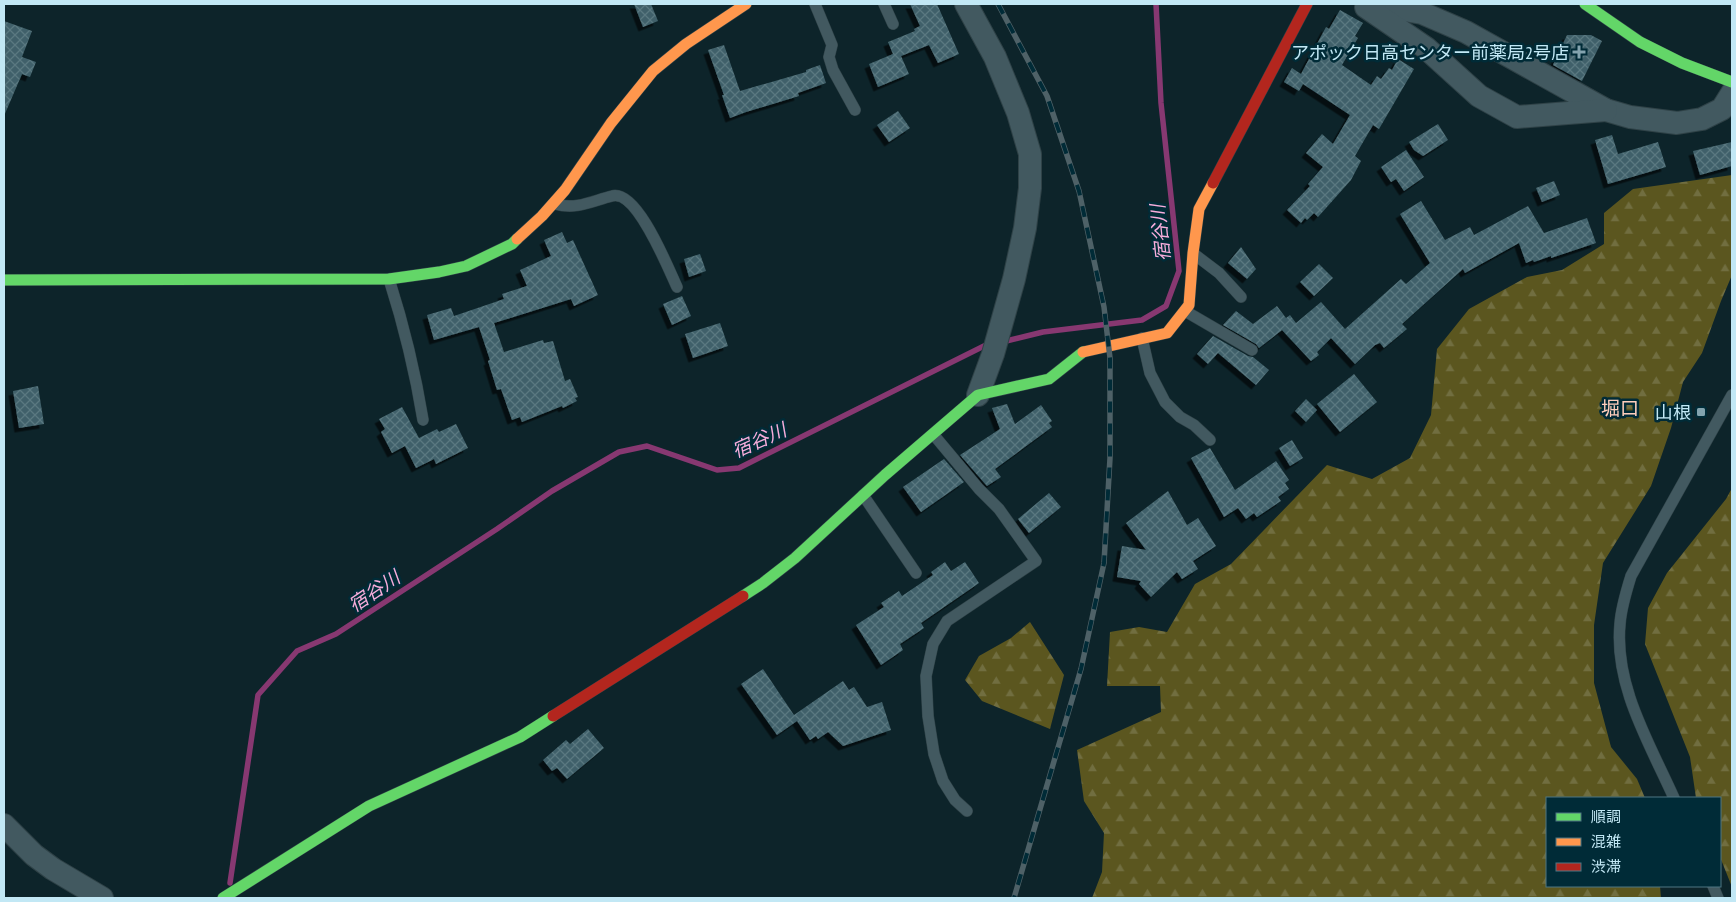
<svg xmlns="http://www.w3.org/2000/svg" width="1736" height="902" viewBox="0 0 1736 902" font-family="'PT Sans Narrow','Noto Sans JP',sans-serif">
  <style>
    .forest { fill: url(#forest-firs) }
    .lines { fill: none; stroke-linecap: round; stroke-linejoin: round }
    .stream { stroke: #873871; stroke-width: 5.5 }
    .building { fill: url(#building-cross-hatch); filter: url(#shadow) }
    .lane-casing { stroke: #2f4247; stroke-width: 12 }
    .street-casing { stroke: #2f4247; stroke-width: 24 }
    .fast-casing { stroke: #2f4247; stroke-width: 12 }
    .slow-casing { stroke: #2f4247; stroke-width: 12 }
    .jam-casing { stroke: #2f4247; stroke-width: 12 }
    .lane { stroke: #425960; stroke-width: 11 }
    .street { stroke: #425960; stroke-width: 22 }
    .fast { stroke: #63d668; stroke-width: 11 }
    .slow { stroke: #ff974d; stroke-width: 11 }
    .jam { stroke: #b3261e; stroke-width: 11 }
    .rail-casing { stroke: #4e6167; stroke-width: 5.5 }
    .rail { stroke: #002b37; stroke-width: 4; stroke-dasharray: 11; stroke-linecap: butt }
    .poi-dot { fill: #83a3ae; stroke: #002b37; stroke-width: 2 }
    .labels { text-anchor: middle; dominant-baseline: central; stroke-width: 5; stroke-linejoin: round; paint-order: stroke }
    .poi-label { font-size: 18px; fill: #c2e8f5; stroke: #002b37; text-anchor: end }
    .water-label { font-size: 19px; font-style: italic; fill: #f6addb; stroke: #002b37 }
    .neighbourhood-label { font-size: 19px; fill: #fecebc; stroke: #002b37 }
  </style>
  <defs>
    <pattern id="forest-firs" width="22" height="20" patternUnits="userSpaceOnUse" patternTransform="scale(1.25)"><rect width="22" height="20" fill="#5b561f"/><path d="M5 1l3.5 6h-7zM16 11l3.5 6h-7z" fill="#716e40"/></pattern>
    <pattern id="building-cross-hatch" width="8" height="8" patternUnits="userSpaceOnUse" patternTransform="scale(1.25)"><rect width="8" height="8" fill="#40616a"/><path d="M0 0l8 8M0 8l8-8" fill="none" stroke="#5a7880"/></pattern>
    <filter id="shadow"><feDropShadow dx="-4.5" dy="4.5" stdDeviation="0" flood-color="#0009"/></filter>
  </defs>
  <rect width="100%" height="100%" fill="#0d242a"/>
  <g class="forest">
    <path d="M1732 175V275L1721 301 1702 353 1683 382 1671 428 1651 486 1603 563 1594 625V683L1611 747 1637 779 1645 798H1547V886H1660L1661 898H1092L1102 872 1104 833 1084 801 1077 750 1161 712 1160 686H1107L1110 632 1139 627 1167 632 1195 584 1231 564 1327 465 1372 479 1410 458 1431 415 1437 349 1469 309 1527 277 1562 270 1604 244V213L1633 189Z"/>
    <path d="M1732 488V887L1720 857V798H1696L1690 757 1645 644 1648 608 1667 573 1726 499Z"/>
    <path d="M1030 622 1064 675 1050 729 982 701 965 680 979 656 1011 638Z"/>
  </g>
  <g class="lines">
    <g class="stream">
      <path d="M1002 342 1043 332 1142 320 1166 306 1179 271 1161 103 1156 4"/>
      <path d="M230 883 258 695 297 651 336 634 497 529 552 491 619 452 647 446 717 470 739 468 984 346 991 344"/>
    </g>
  </g>
  <g class="building">
    <path d="M634 4H651L658 21 643 27Z"/>
    <path d="M910 4H937L959 54 938 63 929 45 901 56 909 74 878 87 869 64 893 54 888 42 915 31 914 29 920 26Z"/>
    <path d="M1340 10 1363 23 1355 36 1358 38 1342 65 1371 85 1377 76 1381 79 1389 68 1392 70 1398 59 1414 69 1379 129 1373 125 1355 156 1361 161 1351 180 1318 217 1314 213 1307 220 1305 218 1301 223 1287 210 1310 186 1308 184 1323 167 1306 153 1322 134 1333 144 1350 115 1303 84 1299 91 1284 82 1292 68 1301 74 1326 27 1329 29Z"/>
    <path d="M4 21 32 31 22 57 36 62 30 77 22 74 4 116Z"/>
    <path d="M1567 35H1591L1602 41 1582 81 1553 65Z"/>
    <path d="M724 45 740 91 806 72V70L820 65 826 83 798 93 799 96 746 112 730 118 722 95H724L708 50Z"/>
    <path d="M898 111 910 128 889 142 877 125Z"/>
    <path d="M1438 124 1448 140 1423 156 1414 150 1409 142Z"/>
    <path d="M1612 135 1618 154 1658 142 1666 167 1608 184 1595 140Z"/>
    <path d="M1732 142V166L1700 175 1693 151Z"/>
    <path d="M1406 150 1424 177 1404 191 1396 179 1391 182 1381 167Z"/>
    <path d="M1554 181 1560 195 1542 202 1536 188Z"/>
    <path d="M1421 201 1445 240 1470 227 1474 235 1528 206 1544 233 1587 218 1596 243 1551 258V256L1534 262 1533 260 1526 263 1519 243 1465 273 1463 269 1402 324 1407 329 1384 348 1380 343 1375 345 1355 364 1331 338 1317 352 1319 355 1311 361 1282 330 1259 348 1256 344 1223 325 1236 311 1253 324 1277 306 1286 318 1290 315 1296 323 1321 302 1345 329 1401 279 1406 284 1430 263 1400 214Z"/>
    <path d="M562 232 567 243 573 240 598 295 574 306 571 299 494 323 504 352 543 340 544 343 553 341 565 381 570 379 578 397 575 398 577 401 563 408 562 406 522 422 520 417 512 420 501 389 497 390 488 361 490 360 479 327 434 340 427 315 451 308 454 316 504 299 502 294 527 286 520 270 551 256 544 240Z"/>
    <path d="M1241 247 1256 269 1247 279 1228 263Z"/>
    <path d="M700 254 706 271 689 277 684 259Z"/>
    <path d="M1319 264 1333 278 1314 296 1300 282Z"/>
    <path d="M682 296 691 316 672 325 663 304Z"/>
    <path d="M720 323 728 346 693 358 685 334Z"/>
    <path d="M1213 336 1248 356 1253 357 1269 370 1256 385 1218 353 1208 364 1197 354Z"/>
    <path d="M1354 374 1377 402 1340 432 1317 404Z"/>
    <path d="M38 386 44 424 19 428 13 391Z"/>
    <path d="M1306 399 1317 410 1306 422 1295 411Z"/>
    <path d="M1007 404 1015 424 1041 405 1052 421 1049 423 1052 427 995 469 1001 477 987 486 960 455 1000 429 992 408Z"/>
    <path d="M402 407 419 438 437 429 439 432 456 424 468 448 436 464 434 459 416 468 405 446 392 453 381 432 385 429 379 419Z"/>
    <path d="M1292 440 1303 458 1290 466 1279 448Z"/>
    <path d="M1210 448 1235 490 1276 461 1289 480 1285 483 1289 489 1278 497 1281 501 1257 517 1254 513 1246 519 1238 508 1224 517 1191 458Z"/>
    <path d="M944 459 964 482 921 512 903 487Z"/>
    <path d="M1168 491 1187 525 1198 518 1216 546 1193 561 1198 569 1182 579 1177 572 1151 597 1139 584 1141 581 1117 577 1122 546 1146 550 1126 523Z"/>
    <path d="M1049 493 1061 507 1029 533 1018 519Z"/>
    <path d="M945 562 951 571 965 562 979 583 921 623 924 628 900 644 903 650 881 665 856 625 884 607 881 603 899 591 902 596 933 575 931 572Z"/>
    <path d="M763 669 794 715 843 681 849 690 854 687 867 707 882 702 891 730 843 746 828 732 818 739 816 736 810 740 797 721 777 735 741 684Z"/>
    <path d="M588 729 604 748 567 779 557 768 552 771 543 760 566 740 570 744Z"/>
  </g>
  <g class="lines">
    <g class="lane-casing">
      <g id="lane">
        <path d="M815 4 832 45 829 57 833 70 855 110"/>
        <path d="M884 4 893 24"/>
        <path d="M555 204C577 210 592 201 612 196 637 189 668 268 677 287"/>
        <path d="M1194 254 1219 273 1241 297"/>
        <path d="M389 279C404 326 415 371 423 420"/>
        <path d="M1185 311 1252 350"/>
        <path d="M1142 338 1150 373 1165 402 1180 417 1194 425 1210 440"/>
        <path d="M933 434 979 489 999 509 1036 561 947 621 933 644 926 676 928 716 934 754 943 781 955 800 967 811"/>
        <path d="M863 495 916 573"/>
        <path d="M1674 798C1650 744 1614 686 1620 624 1621 608 1626 592 1631 576L1732 395"/>
        <path d="M1713 886 1718 898"/>
      </g>
    </g>
    <g class="street-casing">
      <g id="street">
        <path d="M966 4 995 57 1018 113 1030 154V188L1025 228 1014 279 993 354 978 395"/>
        <path d="M1369 4 1422 13 1466 32 1606 110 1630 117 1677 123 1702 119 1722 109 1732 93"/>
        <path d="M1366 7 1426 48 1479 96 1517 117 1606 110"/>
        <path d="M4 825 34 855 53 869 102 898"/>
      </g>
    </g>
    <g class="fast-casing">
      <g id="fast">
        <path d="M1585 4 1640 42 1682 63 1732 82"/>
        <path d="M4 280 389 279 439 272 466 266 512 244 517 239"/>
        <path d="M743 596 763 583 795 558 885 475 978 395 1049 379 1083 352"/>
        <path d="M223 898 369 806 520 737 553 716"/>
      </g>
    </g>
    <g class="slow-casing">
      <g id="slow">
        <path d="M517 239 542 216 565 190 611 123 653 71 686 44 746 4"/>
        <path d="M1083 352 1167 333 1189 305 1193 253 1199 209 1213 183"/>
      </g>
    </g>
    <g class="jam-casing">
      <g id="jam">
        <path d="M1213 183 1307 4"/>
        <path d="M553 716 743 596"/>
      </g>
    </g>
    <use href="#lane" class="lane"/>
    <use href="#street" class="street"/>
    <use href="#fast" class="fast"/>
    <use href="#slow" class="slow"/>
    <use href="#jam" class="jam"/>
    <g class="rail-casing">
      <path id="rail" d="M998 4 1047 96 1079 191 1104 307 1110 358V458L1104 563 1081 669 1014 898"/>
    </g>
    <use href="#rail" class="rail"/>
  </g>
  <g class="poi-dot">
    <path d="M1576.5 44.5h5v5h5v5h-5v5h-5v-5h-5v-5h5z"/>
    <rect x="1696" y="407" width="10" height="10" rx="2.5"/>
  </g>
  <g class="labels">
    <g class="poi-label">
      <text x="1569" y="52">アポック日高センター前薬局2号店</text>
      <text x="1691" y="412">山根</text>
    </g>
    <g class="water-label">
      <text transform="translate(1160 233) rotate(-96)">宿谷川</text>
      <text transform="translate(759 440) rotate(-24)">宿谷川</text>
      <text transform="translate(374 591) rotate(-34)">宿谷川</text>
    </g>
    <g class="neighbourhood-label">
      <text x="1620" y="408">堀口</text>
    </g>
  </g>
  <rect width="1736" height="902" fill="none" stroke="#c2e8f5" stroke-width="10"/>
  <rect x="1546" y="797" width="175" height="90" fill="#002b37" stroke="#4e7783"/>
  <rect x="1556" y="813" width="25" height="8" fill="#63d668" stroke="#4e7783"/>
  <text x="1591" y="822" font-size="15" fill="#c2e8f5">順調</text>
  <rect x="1556" y="838" width="25" height="8" fill="#ff974d" stroke="#4e7783"/>
  <text x="1591" y="847" font-size="15" fill="#c2e8f5">混雑</text>
  <rect x="1556" y="863" width="25" height="8" fill="#b3261e" stroke="#4e7783"/>
  <text x="1591" y="872" font-size="15" fill="#c2e8f5">渋滞</text>
</svg>
